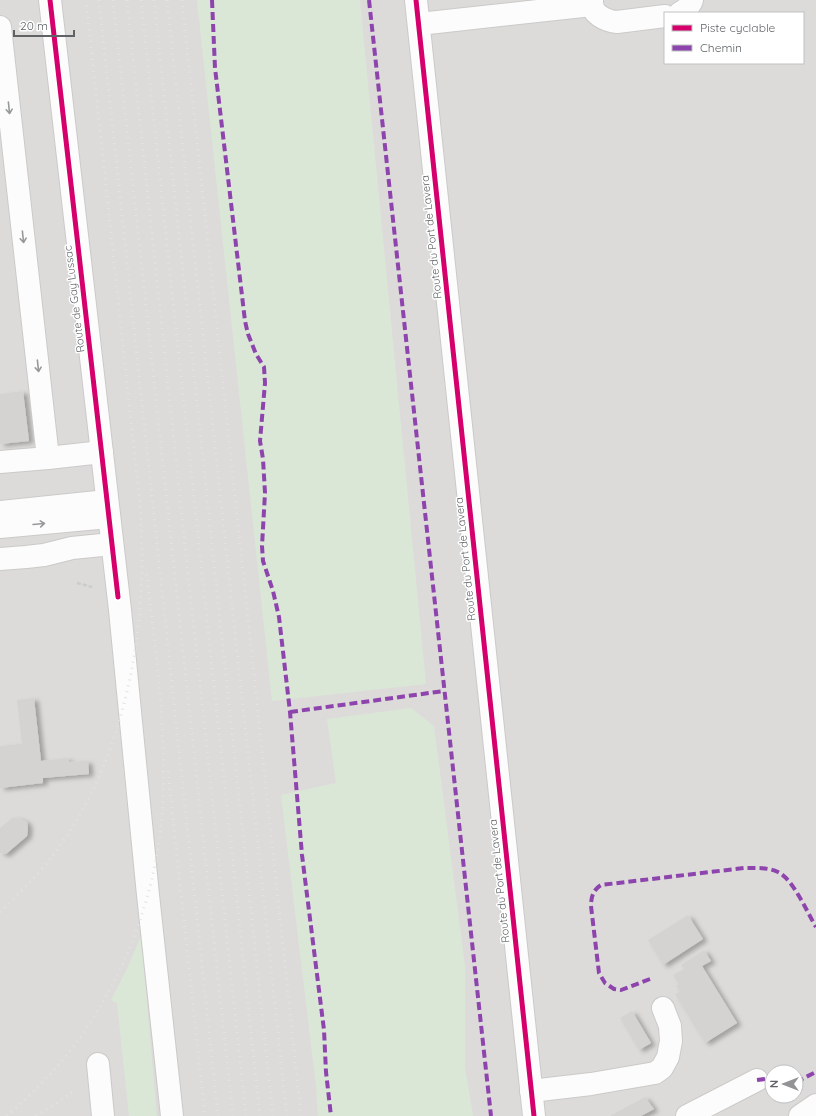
<svg xmlns="http://www.w3.org/2000/svg" width="816" height="1116" viewBox="0 0 816 1116" font-family="Quicksand,sans-serif">
  <style>
    .industrial { fill: #dddbda; fill-rule: evenodd }
    .green { fill: #dae7d7 }
    .building { fill: #d5d3d2; filter: url(#shadow) }
    .lines { fill: none; stroke-linecap: round; stroke-linejoin: round }
    .minor-casing { stroke: #cbcac9; stroke-width: 24 }
    .path { stroke: #cacecb; stroke-width: 2.5; stroke-dasharray: 4 2; stroke-linecap: butt }
    .minor { stroke: #fcfcfc; stroke-width: 22 }
    .rail { stroke: #e3e3e2; stroke-width: 3; stroke-dasharray: 1 5; stroke-linecap: butt }
    .quiet { stroke: #8e44ad; stroke-width: 4; stroke-dasharray: 8 4; stroke-linecap: butt }
    .cycleway-casing { stroke: #fff; stroke-width: 8 }
    .cycleway { stroke: #d6006c; stroke-width: 5 }
    .oneway { stroke: #96999a }
    .labels { text-anchor: middle; dominant-baseline: central; stroke-width: 3; stroke-linejoin: round; paint-order: stroke }
    .street-label { font-size: 11px; fill: #5f6366; stroke: #fff }
  </style>
  <defs>
    <filter id="shadow"><feDropShadow dx="4.5" dy="2.5" stdDeviation="2" flood-color="#0004"/></filter>
  </defs>
  <rect width="100%" height="100%" fill="#eeece9"/>
  <path class="industrial" d="M0 0H816V1116H0ZM665 13H803V63H665ZM772 1072H796V1096H772Z"/>
  <g class="green">
    <path d="M197 0H360L426 684 272 701Z"/>
    <path d="M411 708 434 726 465 966V1068L473 1116H318L316 1086 281 795 336 783 327 719Z"/>
    <path d="M141 936 157 1116H129L117 1003 111 1000 127 969Z"/>
  </g>
  <g class="building">
    <path d="M23 391 29 441 0 444V394Z"/>
    <path d="M34 698 41 761 68 758 69 762 88 761 89 774 43 778V783L0 788V746L22 744 17 700Z"/>
    <path d="M13 817 21 819 27 822 28 829 27 836 6 854 0 853V828Z"/>
    <path d="M688 915 703 939 663 965 648 940Z"/>
    <path d="M704 950 711 961 702 966 737 1023 705 1043 675 994 680 992 676 986 679 984 673 975 684 969 681 965Z"/>
    <path d="M632 1011 651 1043 639 1050 620 1018Z"/>
    <path d="M645 1097 654 1109 641 1116H610Z"/>
  </g>
  <g class="lines">
    <g class="minor-casing">
      <g id="minor">
        <path d="M50 0 120 610 148 895 172 1116"/>
        <path d="M416 0 534 1116"/>
        <path d="M592 0C590 14 606 21 617 22L665 16"/>
        <path d="M680 13C685 10 691 6 692 0"/>
        <path d="M419 24 592 5"/>
        <path d="M0 27 48 458 0 462"/>
        <path d="M48 458 102 452"/>
        <path d="M0 512 107 501"/>
        <path d="M0 527 109 517"/>
        <path d="M0 559 26 557 44 555 72 548 112 544"/>
        <path d="M98 1064 103 1116"/>
        <path d="M531 1091 591 1084 655 1073 662 1068 668 1057 671 1041 670 1026 663 1008"/>
        <path d="M687 1116 757 1080"/>
        <path d="M800 1116 816 1105"/>
      </g>
    </g>
    <path class="path" d="M77 583 92 587"/>
    <use href="#minor" class="minor"/>
    <g class="rail">
      <path d="M99 0 218 1116"/>
      <path d="M113 0 233 1116"/>
      <path d="M127 0 246 1116"/>
      <path d="M141 0 260 1116"/>
      <path d="M154 0 273 1116"/>
      <path d="M167 0 287 1116"/>
      <path d="M182 0 301 1116"/>
      <path d="M168 771 205 1116"/>
      <path d="M0 912C24 889 48 865 66 837 110 772 134 686 140 608 143 574 142 540 140 505L86 0"/>
      <path d="M7 1116C33 1093 58 1068 79 1039 129 969 160 883 163 798 166 721 155 645 146 569"/>
      <path d="M36 1116 76 1090"/>
    </g>
    <g class="quiet">
      <path d="M212 0 215 68 245 321 248 334 256 354 264 367 265 383 260 441 263 459 265 493 262 546 263 561 273 591 279 617 290 712 302 855 324 1030 326 1072 331 1116"/>
      <path d="M369 0 491 1116"/>
      <path d="M290 712 444 691"/>
      <path d="M650 979 621 990 614 989 605 983 599 973 591 906C591 897 593 890 601 885L744 868C755 868 767 867 778 872 793 879 807 912 816 927"/>
      <path d="M757 1080 765 1079 772 1080"/>
      <path d="M796 1082 816 1072"/>
    </g>
    <g class="cycleway-casing">
      <g id="cycleway">
        <path d="M50 0 118 597"/>
        <path d="M416 0 534 1116"/>
      </g>
    </g>
    <use href="#cycleway" class="cycleway"/>
  </g>
  <defs><path id="oneway-shaft" d="M-6 0H5M1.5-3L5.5 0L1.5 3" fill="none" stroke-width="1.6" stroke-linecap="round" stroke-linejoin="round"/></defs>
  <g class="oneway">
    <use href="#oneway-shaft" transform="translate(9 108) rotate(84)"/>
    <use href="#oneway-shaft" transform="translate(23 237) rotate(84)"/>
    <use href="#oneway-shaft" transform="translate(38 366) rotate(84)"/>
    <use href="#oneway-shaft" transform="translate(39 524) rotate(-5)"/>
  </g>
  <g class="labels">
    <g class="street-label">
      <text transform="translate(431 237) rotate(-96)">Route du Port de Lavera</text>
      <text transform="translate(74 299) rotate(-97)">Route de Gay Lussac</text>
      <text transform="translate(465 559) rotate(-96)">Route du Port de Lavera</text>
      <text transform="translate(499 881) rotate(-96)">Route du Port de Lavera</text>
    </g>
  </g>
  <rect x="664" y="12" width="140" height="52" fill="#ffffff" stroke="#bfc1c2"/>
  <rect x="672" y="25" width="20" height="6" fill="#d6006c" stroke="#bfc1c2"/>
  <text x="700" y="32" font-size="12" fill="#5f6366">Piste cyclable</text>
  <rect x="672" y="45" width="20" height="6" fill="#8e44ad" stroke="#bfc1c2"/>
  <text x="700" y="52" font-size="12" fill="#5f6366">Chemin</text>
  <g transform="translate(784 1084) rotate(270)"><circle r="19" fill="#ffffff" stroke="#bfc1c2"/>
  <path d="M0-3L7 15L0 10L-7 15Z" fill="#919394"/>
  <text y="-6" font-size="11" font-weight="bold" text-anchor="middle" fill="#5f6366">N</text>
  </g>
  <path d="M14 30v6h60v-6" fill="none" stroke="#5f6366" stroke-width="2"/>
  <text x="20" y="30" font-size="12" fill="#5f6366" stroke="#ffffff" stroke-width="3" paint-order="stroke">20 m</text>
</svg>
